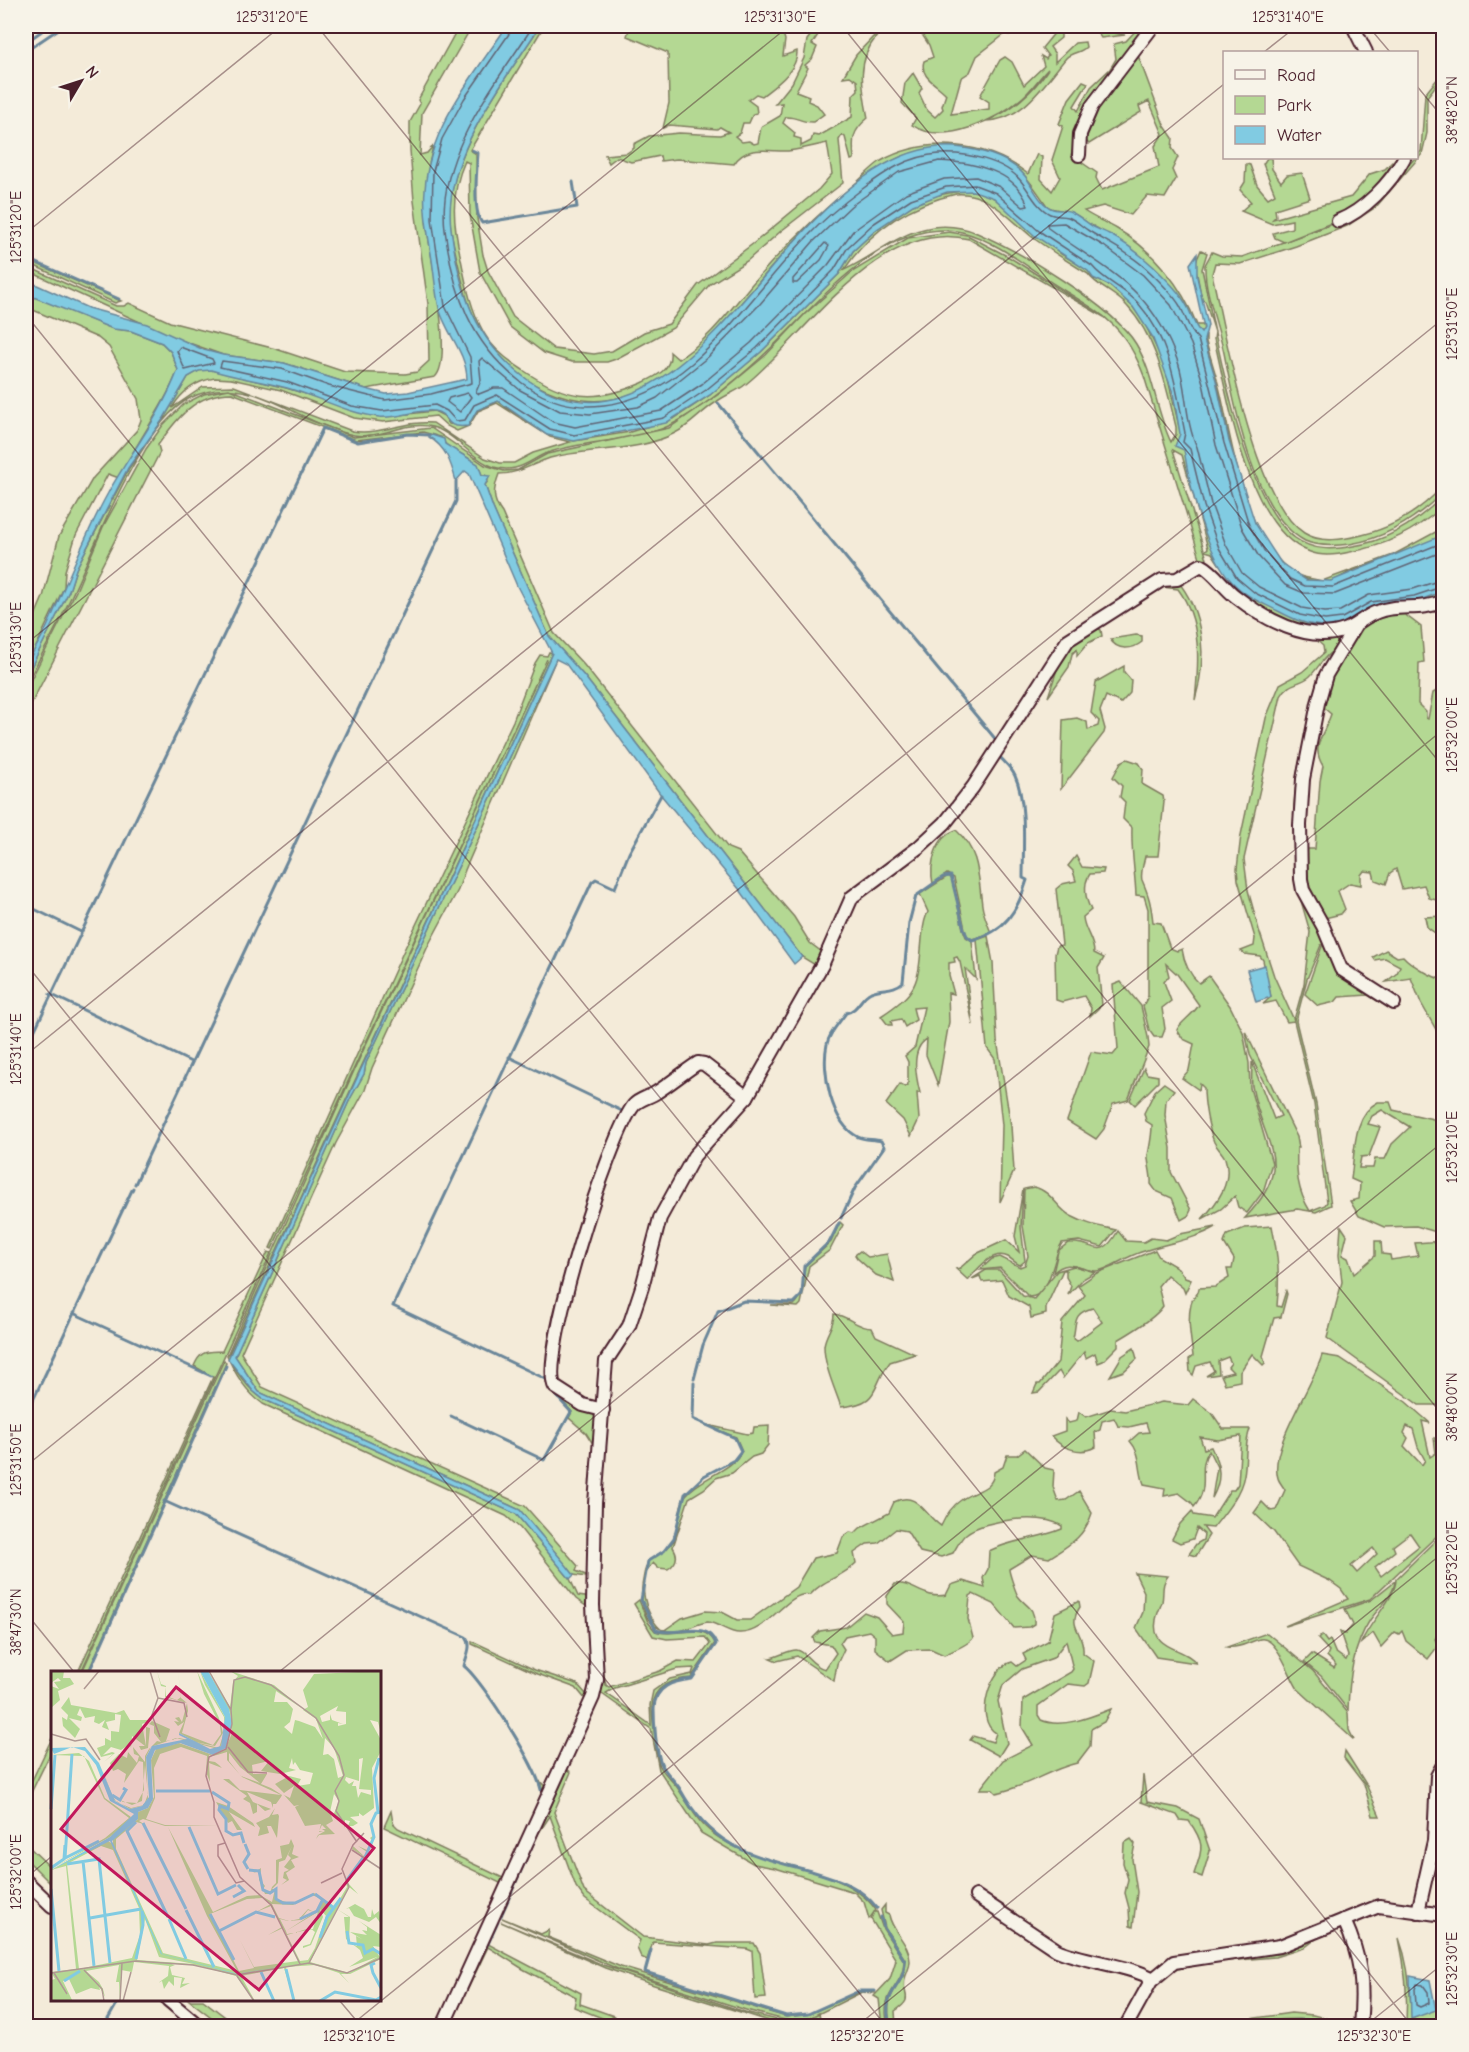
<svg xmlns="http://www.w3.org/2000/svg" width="1469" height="2052" viewBox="0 0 1469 2052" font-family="'Comic Neue',sans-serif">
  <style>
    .green { fill: #b4d893; stroke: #7f7c5f; stroke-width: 1.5; fill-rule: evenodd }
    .water { fill: #81cbe2; stroke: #6b8699; stroke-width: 1.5 }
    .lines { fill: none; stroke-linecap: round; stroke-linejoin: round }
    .shore { stroke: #606474; stroke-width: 1.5 }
    .stream { stroke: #6b8699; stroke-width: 3 }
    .minor-casing { stroke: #4a1f2b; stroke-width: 16 }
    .minor { stroke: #f7f3e8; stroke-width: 12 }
    .ticks { fill: none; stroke: #4a1f2b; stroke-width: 1.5; stroke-opacity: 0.45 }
    .inset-river { fill: none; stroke: #81cbe2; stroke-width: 3 }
    .inset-road { fill: none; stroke: #b09993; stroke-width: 1.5 }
    .view { fill: #c2185b; fill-opacity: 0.15; stroke: #c2185b; stroke-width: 3 }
    .inset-edge { fill: none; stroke: #4a1f2b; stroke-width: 3 }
    .neatline { fill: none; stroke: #4a1f2b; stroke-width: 2 }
    .ticks-label { font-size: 15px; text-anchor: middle; fill: #4a1f2b }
  </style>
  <rect width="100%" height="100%" fill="#f4ebd9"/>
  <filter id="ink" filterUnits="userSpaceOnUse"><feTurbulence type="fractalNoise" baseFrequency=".0167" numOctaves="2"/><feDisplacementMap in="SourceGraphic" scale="12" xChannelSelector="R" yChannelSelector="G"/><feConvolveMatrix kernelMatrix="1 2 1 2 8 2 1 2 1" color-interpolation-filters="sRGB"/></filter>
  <g filter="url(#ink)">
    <g class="green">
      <path d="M459 26H472L422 113 420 155 427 153 433 146C427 170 425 194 426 219 428 248 455 360 435 377L366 389 284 363 223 355 175 338 26 270V266L116 306H124L129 303 170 322 276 349 345 372 405 374 417 372 429 361 428 304 414 201 410 150V122L420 104 418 100Z"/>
      <path d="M540 26H544L470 150 476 154 477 218 483 255 488 271 513 317 554 349 594 354 612 351 644 332 669 324 698 285 754 243 819 189 832 174 827 143C814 146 802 149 788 151 770 152 746 144 734 164L677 159 661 161 660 156 631 162 617 157 609 163 605 155 627 153 634 148V144L649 136 679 133 720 135 729 132 720 127 717 129 669 125 663 128 669 103 668 53 627 36 630 26H781L785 40 783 56 797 51C798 70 776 85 762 96L756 94 748 100 756 106 757 113 753 114 749 123H743L740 133 735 136 742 142 749 141 754 144 758 143 761 127 780 116 782 103 775 104 792 83 804 58 807 40 818 26 823 27 812 44 817 47 812 59 805 65 808 68 796 91 809 96 808 101 817 105 824 114 813 122C803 123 795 116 786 117L783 123 795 133 794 137 801 139V146L811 141 813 135 819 136 852 117 853 95 858 90 857 81 850 76 843 77 856 55 875 35 877 36C856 61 862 88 868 118 852 131 852 139 854 159L851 160 845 137 842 135 839 140 843 183 781 231 747 261 710 284 673 328 616 359 607 362H572L544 353 510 327 480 272 470 215 469 163 465 161C450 194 453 224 461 259 466 285 471 310 484 333 492 348 509 361 523 370 566 400 595 403 642 383 657 376 672 369 670 352L678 359C707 342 731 309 752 284 786 245 817 214 857 182 865 175 872 167 881 161 928 135 987 142 1028 174L1037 154 1042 157 1041 179 1052 191 1060 177 1052 160 1063 126 1059 124 1069 99 1083 81 1088 83 1074 106 1078 111 1091 87 1110 69 1116 59 1114 44 1126 41 1140 26 1145 30 1089 107 1071 155 1097 173 1096 178 1102 190 1159 167 1155 146 1163 134 1149 101 1139 106 1141 112 1089 144 1083 138 1095 111 1136 50 1164 125 1173 138 1172 148 1178 157 1172 170 1176 179 1165 198 1147 196 1131 215 1103 206 1084 211C1094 218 1105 222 1117 229 1153 250 1182 286 1197 325H1203L1204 331H1198C1175 280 1141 252 1093 226 1086 223 1081 217 1074 214 1065 209 1057 211 1048 207 1040 196 1032 183 1023 174 993 146 945 143 909 154 889 160 875 172 859 183 840 198 821 214 804 231 754 281 702 366 634 393 577 417 506 382 479 328 467 306 463 283 457 259 452 238 447 217 451 196 462 134 506 78 540 26Z"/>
      <path d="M921 26H1019L1012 35 1005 34 977 56 970 72 961 78 951 114 989 109V102L980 96 1000 60 1005 57 1012 62 1024 85 1044 66 1041 56 1046 59 1048 56 1042 48 1056 31 1061 33V38L1050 47 1055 54V62L1075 43 1085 42 1086 47C1081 53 1072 52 1066 58 1044 84 1024 120 986 121 1010 112 1034 91 1048 69 1039 78 1032 89 1023 97 998 119 944 147 912 125L916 118 902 103 905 83 913 73 922 88 919 93 927 110 935 117 943 109 942 106 946 94C937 84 919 77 924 61L933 57 929 45 919 30Z"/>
      <path d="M1098 26H1131V28L1123 26 1116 33 1125 35 1101 38 1096 31Z"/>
      <path d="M1443 72V76L1427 97V133L1422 154 1376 207 1347 226 1296 246 1240 264 1215 263 1212 274C1226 335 1253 500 1304 533 1321 544 1345 539 1362 535 1395 527 1421 510 1443 486V492C1417 518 1387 538 1350 544 1335 546 1319 547 1305 541 1255 515 1235 409 1225 358 1220 330 1204 292 1205 265L1212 252 1222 256 1242 257 1349 218 1400 175 1421 151 1425 94Z"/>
      <path d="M1267 158H1271L1272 169 1281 182 1287 175 1302 173 1310 198 1275 209 1276 216 1273 219 1351 197 1370 174 1385 169 1396 158H1402L1394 171 1349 216 1284 242 1275 238 1273 233 1292 228V220L1272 224 1241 211 1251 202 1240 190 1245 182 1246 164 1250 165 1257 185 1268 198 1275 194 1263 164Z"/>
      <path d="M965 190 984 193 994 198 1061 254 1089 271 1093 278 1110 286 1133 307 1145 324 1165 366 1198 508 1223 568 1325 626C1350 623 1353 614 1374 608 1397 601 1420 601 1443 591V598C1410 607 1376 622 1343 628 1286 637 1240 598 1212 553L1205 551 1208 548 1182 455 1173 450 1207 559 1203 562 1200 558 1144 376C1122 317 1094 311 1045 278 1020 261 991 239 962 232 887 216 819 302 771 348 744 374 713 400 680 420 641 444 590 438 547 453 536 457 526 466 515 468 480 476 462 435 432 427 407 420 379 440 354 435 298 425 249 368 190 398 140 424 96 545 72 595 58 626 41 655 26 685V677L69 591 76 569 129 468 164 418 188 377 200 370H211L286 388 382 417 434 411 444 416 449 424 468 426 477 410 498 401 523 420 574 441 630 432 675 418 710 395 761 352 839 274 853 251 877 229 913 205 933 196ZM956 194C989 191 1012 222 1036 240 1053 252 1070 263 1088 274 1097 287 1116 293 1127 306 1157 338 1166 386 1176 427V434L1171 442C1156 412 1154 374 1136 344 1113 306 1019 251 977 233 963 227 949 225 933 227 898 232 875 256 844 270 871 229 908 205 956 194ZM215 378 231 379 281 390 354 418 383 422 436 416 447 426 457 431 469 426 478 411 497 403 550 437 570 442 533 453 514 463H500L485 458 433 423C406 420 379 436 352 431L234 386 203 387 172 408C182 391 195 381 215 378Z"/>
      <path d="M949 232 967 235 1009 257 1104 317 969 239C879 217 806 336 746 384 737 392 724 395 715 403 701 412 690 426 675 433 638 453 590 447 550 458 532 464 519 474 499 474 493 490 492 500 502 513L554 633 584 665 728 848 738 852 794 917 810 943 826 955 820 968 802 957 585 677 549 636 493 508 485 485 488 481 485 475H482C474 452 447 454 441 437L423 432 356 440 232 393C196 393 177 418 158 445L160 452 26 714V689L76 591 103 527 146 449 163 425 184 404 204 394 229 389 354 437 431 428 485 465 504 471 518 470 547 454 669 428 719 394 766 355 805 314 852 272 908 238Z"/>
      <path d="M1201 250 1207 253 1202 269C1216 334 1242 500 1295 538 1313 551 1333 550 1353 546 1388 541 1419 520 1443 496V507C1415 530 1387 546 1350 552 1337 555 1323 557 1310 552 1247 530 1228 396 1214 339L1215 332 1205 301 1202 300 1195 264Z"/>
      <path d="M26 259 121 301 115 303 26 262Z"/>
      <path d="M26 293 113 329 131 331 162 343 171 352 178 370C163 409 137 441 119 478L108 474 76 535 65 571 64 587 26 668V637L43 597 59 536 93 478 137 430 141 420 138 399 109 347 98 338 26 307Z"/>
      <path d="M1206 334V342C1211 360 1217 377 1221 395 1233 448 1246 545 1296 574 1305 579 1313 578 1322 581L1393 555 1443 528V535C1413 551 1381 559 1350 572 1341 576 1335 582 1325 582 1250 584 1229 438 1217 383 1214 369 1208 354 1204 340Z"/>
      <path d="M1176 579C1205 613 1207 659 1195 700 1199 663 1202 621 1178 589L1162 587 1097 628 1101 630 1102 636 1088 643 1077 656V649L1072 654 1069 667 1048 697 1063 651 1119 610Z"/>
      <path d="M1399 610 1421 627 1424 662 1419 663 1418 704 1426 712V718L1428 719 1433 693 1443 687V902L1429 898 1424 885 1402 889 1396 869 1390 873 1386 884 1375 880 1373 872 1364 871 1361 875V885L1350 883 1338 891 1345 909 1341 914 1321 919 1305 890 1302 849H1315L1320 781 1323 766C1310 746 1325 733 1331 714L1319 704 1322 689 1358 625Z"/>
      <path d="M1354 628C1342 642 1331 658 1324 675 1306 717 1289 845 1301 889 1306 908 1320 924 1327 943L1321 945 1307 979 1296 1021 1316 1104 1331 1205 1316 1212 1297 1209 1245 1218C1298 1163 1262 1145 1252 1086 1251 1078 1252 1070 1252 1062L1274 1119 1281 1116 1250 1055 1245 1031 1297 1137 1299 1148H1297C1296 1172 1297 1190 1310 1211L1325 1205 1327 1202 1314 1104 1294 1021 1287 1022 1276 1001 1263 1004 1271 997 1263 960 1260 956 1245 954 1241 951 1254 946 1255 938 1238 880 1237 869 1241 835 1266 718 1280 684 1302 672 1324 653 1323 646 1309 633H1336ZM1333 651 1317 684 1297 773 1294 805 1295 880 1310 932 1304 984 1294 1020 1274 976 1259 930 1248 890 1244 859 1281 696C1288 682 1299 685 1309 677 1318 669 1322 658 1333 651Z"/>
      <path d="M1136 635 1142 636V642C1132 650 1117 651 1110 639Z"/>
      <path d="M549 652 552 653 229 1354C233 1370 249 1390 263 1399L516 1514 570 1579 578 1596 592 1598 593 1611 576 1599 520 1528 506 1516 263 1404C247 1393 234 1373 227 1355L361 1055 547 659 360 1055 272 1249 270 1248 404 950 513 721 535 663 540 655 547 656Z"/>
      <path d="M556 659 465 870 458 890 429 944 372 1068 365 1090 336 1143 241 1353 262 1387 525 1506 578 1566 576 1571 593 1578 574 1575 520 1510 259 1392 235 1356 350 1099 364 1074 366 1063Z"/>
      <path d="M1124 666V672L1131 680 1130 693 1121 703 1106 696 1100 711 1105 729 1104 733 1061 789 1063 720 1077 718 1087 722 1088 730 1098 726 1099 721 1091 713 1096 682Z"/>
      <path d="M1127 759 1139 763 1143 769 1142 784 1163 796 1164 802 1158 856H1145C1144 862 1140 874 1142 880 1149 896 1151 904 1153 922L1161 923 1170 948 1177 951 1182 949C1184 963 1189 974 1199 983L1209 976 1230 1006 1243 1032 1249 1063 1250 1088 1272 1163 1263 1192 1247 1213 1238 1207 1235 1196 1221 1209 1202 1219C1218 1202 1233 1182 1225 1158 1222 1152 1217 1148 1214 1142 1208 1127 1204 1104 1204 1088L1200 1084 1199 1090 1182 1078 1189 1070 1194 1044 1183 1039 1177 1030C1179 1023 1193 1015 1199 1005L1177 974 1166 964 1169 976 1164 982 1171 1001 1162 1008 1165 1029 1162 1037H1154L1149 1030 1143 1006 1148 996V909L1144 896 1136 895C1135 872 1131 851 1132 828L1123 819 1125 802 1120 797 1122 786 1113 777 1121 762Z"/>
      <path d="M956 830C980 852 978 875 982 905 983 914 988 924 991 933L972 939 967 936 965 929 954 878 947 874 933 884C929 865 935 837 956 830Z"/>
      <path d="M1076 856 1082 867 1104 869 1103 873 1090 874C1082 885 1086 900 1091 910L1083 917C1084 931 1094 939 1094 953L1104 958 1098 968 1102 1005 1090 1016 1091 1008 1084 996 1062 1002 1056 1000 1055 954 1057 946 1062 945 1056 889 1062 884 1076 881 1073 871 1068 866Z"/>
      <path d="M948 876 952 879 963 929 966 937 972 941 976 979 965 968 973 1025 960 962 957 957 954 958 955 962 949 963V976L954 994 948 993 949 1022 938 1085 926 1055 927 1039C910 1049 916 1077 920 1093H917L919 1119 911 1136 903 1120 886 1104 900 1084 905 1087 908 1084V1062L905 1056 915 1047 924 1007 913 1008 916 1020 905 1027 901 1019 891 1021 892 1025H888L881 1016C919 991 918 983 922 939 923 930 923 921 928 912L920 894Z"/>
      <path d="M1443 916H1444L1443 939 1427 927 1425 917Z"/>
      <path d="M988 936 993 963 997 1040 1011 1126 1014 1171 1000 1202 1002 1125 995 1059 987 1048 977 940Z"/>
      <path d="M1328 944 1339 968 1390 1002 1387 1007 1368 995 1339 997 1335 1002 1318 1006 1305 994 1322 946Z"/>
      <path d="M1386 950 1397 957 1403 956C1410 964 1434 979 1443 979V1042L1421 1003 1411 978 1386 982 1397 973 1400 966 1385 958 1375 960 1373 957Z"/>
      <path d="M1121 982 1141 1006 1148 1037 1149 1047 1128 1100 1113 1104 1104 1129 1096 1139 1067 1121 1091 1052 1113 1055 1118 1049 1113 985Z"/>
      <path d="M1144 1068 1147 1074 1158 1076V1082L1135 1105 1130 1100Z"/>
      <path d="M1164 1083 1174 1090 1166 1100 1165 1115 1171 1148V1172L1191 1210 1188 1216 1181 1220 1172 1198 1156 1191 1151 1184C1152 1174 1147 1161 1148 1155 1150 1144 1152 1136 1152 1125L1146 1121 1144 1113 1155 1091Z"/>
      <path d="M1378 1102H1390L1393 1110 1433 1119 1443 1127V1234L1416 1226 1384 1227 1359 1216 1350 1201 1359 1199 1360 1183 1351 1179C1355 1154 1352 1115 1378 1102ZM1382 1110 1410 1127 1392 1144 1385 1159H1375L1373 1168H1359L1361 1157 1369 1156 1380 1127 1368 1124 1372 1116Z"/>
      <path d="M1034 1187C1052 1191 1057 1209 1071 1216 1088 1225 1099 1226 1116 1230L1102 1247 1079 1241 1062 1243C1052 1257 1052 1297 1029 1297L1000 1268 980 1270 992 1259 1000 1257 1020 1267 1025 1265 1028 1256 1023 1226 1024 1189Z"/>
      <path d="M1023 1189 1021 1227 1025 1261 1020 1265C1015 1263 1013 1260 1008 1257 992 1249 977 1270 968 1280L956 1269 960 1268 976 1254 1006 1240 1019 1252 1015 1236Z"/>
      <path d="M840 1222 843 1225 830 1250 809 1266 801 1304 798 1307 771 1305H794C806 1294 802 1281 805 1266L831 1242Z"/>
      <path d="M1272 1226C1278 1257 1280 1275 1277 1306L1281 1307 1286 1291 1287 1294 1281 1317 1274 1318 1263 1356 1265 1363 1263 1365 1252 1354 1240 1372V1381L1225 1384 1221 1375 1233 1372 1228 1367 1231 1363 1228 1357 1218 1361 1219 1374 1206 1376 1214 1371 1210 1362 1196 1366 1193 1375 1190 1372 1189 1359 1193 1356C1191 1339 1187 1321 1191 1304 1192 1296 1199 1296 1199 1288L1215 1287 1229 1278 1227 1269H1232L1234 1259 1224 1243 1227 1235 1245 1228Z"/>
      <path d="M1341 1226 1347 1235 1342 1255 1348 1258 1354 1274 1375 1256V1241H1381L1382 1254 1390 1255 1391 1260 1418 1256 1415 1243 1443 1241V1419L1442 1405H1419L1327 1338 1342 1282 1339 1255Z"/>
      <path d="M1216 1227C1191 1242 1156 1244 1129 1257 1121 1260 1104 1272 1095 1271 1078 1269 1068 1258 1053 1273L1058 1251 1068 1243C1095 1240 1099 1264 1118 1231L1126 1241 1144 1242 1151 1238 1166 1240 1180 1234Z"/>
      <path d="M1155 1250 1159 1257 1178 1268 1185 1278 1191 1280 1185 1293 1183 1288 1167 1275 1158 1286 1163 1306C1156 1317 1130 1333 1118 1340V1346L1103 1361 1098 1363 1095 1353 1086 1358 1084 1352 1063 1378 1059 1371 1039 1392 1033 1393 1037 1384H1040L1058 1362 1062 1322 1085 1295 1078 1286 1097 1273ZM1093 1308 1102 1322 1077 1341 1073 1338C1077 1325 1071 1313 1093 1308Z"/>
      <path d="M860 1251 868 1257 887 1254 894 1282 876 1275 857 1258 855 1255Z"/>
      <path d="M268 1252 271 1253 81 1672H78L213 1377 194 1366C201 1350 206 1352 222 1351Z"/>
      <path d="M1074 1266 1095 1272 1083 1279 1068 1295 1071 1286 1066 1277V1270H1063L1046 1307V1314L1031 1318 1029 1307 1009 1296 1002 1280 982 1282 980 1276 972 1279 986 1270H999L1023 1296 1034 1299 1057 1271Z"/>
      <path d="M834 1314C849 1316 857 1328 872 1328L876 1336 915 1354 890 1362C870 1388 882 1403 841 1407 835 1389 824 1366 824 1346 825 1334 834 1327 834 1314Z"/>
      <path d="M1134 1348 1137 1359 1124 1371 1110 1376 1122 1356Z"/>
      <path d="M1322 1355 1340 1358 1406 1402 1430 1423 1422 1421 1430 1457 1436 1453 1434 1438H1443V1530L1370 1599 1285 1626 1348 1599 1341 1589 1330 1581 1298 1566 1274 1532 1254 1513 1262 1502 1271 1511 1276 1510 1285 1490C1283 1486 1279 1482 1278 1478 1268 1448 1314 1385 1322 1355ZM1407 1426 1413 1429 1418 1447 1425 1460 1422 1465 1404 1446 1408 1438 1404 1433ZM1410 1533 1419 1546 1381 1576 1375 1567 1395 1551 1393 1546ZM1373 1548 1377 1554 1357 1573 1351 1566Z"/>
      <path d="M224 1360 226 1363 88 1672H82Z"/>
      <path d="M550 1388 602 1412 595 1447 586 1433 569 1418 572 1412Z"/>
      <path d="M1193 1399 1212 1413 1223 1429H1250C1244 1445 1247 1459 1244 1475 1241 1494 1225 1513 1213 1528L1203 1527 1209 1535 1196 1556 1189 1554 1196 1544 1203 1540 1204 1534 1197 1528 1193 1539 1180 1543 1172 1539 1180 1524 1192 1511 1194 1515 1212 1518 1230 1490H1234L1238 1484 1241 1436 1218 1440 1200 1437 1204 1449 1211 1447C1220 1465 1223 1479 1212 1498L1217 1467 1209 1451C1196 1468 1212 1486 1194 1507L1192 1503 1179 1493 1164 1496 1165 1488 1144 1484C1138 1469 1142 1454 1130 1441L1139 1433 1149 1432 1146 1423 1129 1427 1118 1426 1114 1418 1102 1421 1100 1430 1095 1432 1096 1447C1081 1455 1062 1449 1051 1436L1065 1431V1419L1069 1423 1077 1421 1079 1412 1086 1417 1111 1409 1125 1411 1162 1402 1188 1405Z"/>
      <path d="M703 1424 747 1434 753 1433 754 1427 769 1426 768 1445 761 1454 752 1457 732 1473 716 1478 704 1489 689 1498 673 1547C679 1556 677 1563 668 1569L658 1568 653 1563C635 1579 645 1618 663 1631L682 1618 705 1611 722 1612 737 1620H750L796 1587 813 1558 837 1553 843 1537 850 1532 855 1533 860 1528 889 1513 894 1502C918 1490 924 1515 941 1526 945 1517 952 1506 961 1500 974 1490 993 1491 994 1472L1003 1467 1007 1455H1017L1025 1449 1045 1468 1054 1470 1053 1487 1058 1501 1066 1500 1079 1491 1092 1513C1084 1538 1069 1545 1049 1558L1032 1555 1009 1569C1009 1573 1016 1593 1018 1596 1026 1607 1035 1606 1034 1624L1029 1627 1014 1628 994 1604 973 1594 970 1596 968 1619 973 1638C970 1644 952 1651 944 1655L931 1649 907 1650 890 1661 875 1649V1636L869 1631 845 1636 840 1643 844 1649 837 1664 834 1681 797 1656 777 1661 770 1658C778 1657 790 1649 797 1650 806 1651 811 1666 825 1669L836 1653 831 1645 815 1642 813 1638 820 1631 846 1627 864 1612 877 1617 892 1634 903 1632 904 1622 887 1604V1596L895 1584C911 1581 924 1600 946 1595L951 1585 963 1581 985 1588 983 1578 988 1569 989 1551C1013 1539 1038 1539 1062 1529V1526C1042 1513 985 1519 966 1534 960 1539 957 1547 953 1553L941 1557 920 1552 907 1531 896 1529 878 1543 867 1544 854 1553 856 1563C842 1578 823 1579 810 1595 786 1590 769 1634 739 1633 729 1633 719 1624 708 1622 697 1623 689 1630 677 1631 637 1634 637 1589 648 1561 657 1554 668 1551 674 1540 681 1527 677 1506 686 1495 701 1477 732 1471 742 1451L736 1437Z"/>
      <path d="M1443 1533V1623L1435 1639 1438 1646 1428 1659 1406 1641 1402 1631 1399 1634 1395 1632 1381 1647 1373 1633 1361 1643C1369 1622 1396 1598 1396 1579Z"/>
      <path d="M1135 1573 1168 1576C1161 1584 1164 1592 1162 1602 1160 1608 1157 1614 1156 1620 1150 1651 1186 1647 1196 1663L1156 1657 1136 1628 1143 1612 1144 1592Z"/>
      <path d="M1395 1581C1394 1596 1378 1608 1370 1620 1353 1646 1349 1679 1348 1710L1321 1676 1304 1662 1312 1654 1334 1668 1336 1665 1327 1656 1329 1651 1318 1639 1322 1635 1327 1642 1330 1640 1335 1652 1346 1660 1348 1656 1340 1632 1345 1634 1353 1625 1345 1609 1371 1600Z"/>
      <path d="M639 1600 648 1622 655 1631C675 1639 704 1620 715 1643L691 1678C673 1679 653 1686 652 1707 652 1715 657 1760 660 1766 664 1774 672 1780 677 1787 692 1809 697 1824 721 1839 767 1870 844 1864 876 1910L869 1919 864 1902 854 1892 775 1868 754 1864 701 1833 659 1770 651 1729 602 1694 596 1696 600 1656 606 1685 609 1687 660 1671 678 1661 696 1662 710 1644 705 1637 667 1639 653 1636 634 1604ZM694 1668 692 1674 670 1679 653 1691 650 1705 651 1725 606 1693 615 1688 677 1669Z"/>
      <path d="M1079 1601 1080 1607C1066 1628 1085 1631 1083 1653L1094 1661 1089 1683 1085 1686 1068 1684 1038 1706V1715L1041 1720C1061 1729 1091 1717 1111 1709L1104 1722 1091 1729 1090 1746 1077 1763C1047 1770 1025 1788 996 1793L992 1789H980L1003 1760 1033 1745 1022 1727 1023 1700 1071 1672 1073 1669 1066 1641 1053 1658 1022 1669 1003 1685 998 1701 1007 1743 999 1756 970 1740 973 1736 993 1742 996 1733C973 1720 991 1666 1012 1662L1017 1666 1026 1660 1023 1654 1048 1641 1055 1613Z"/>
      <path d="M589 1613 593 1616 596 1680 593 1697 533 1831 531 1828 544 1798 540 1781 549 1791 586 1700 576 1688 535 1673 472 1644V1641L535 1670 577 1684 587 1695 592 1681Z"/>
      <path d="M1267 1633 1313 1671 1348 1713 1349 1730 1354 1740 1298 1689C1290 1678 1277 1635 1260 1639 1249 1642 1238 1649 1227 1647Z"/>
      <path d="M52 1738V1750L26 1803V1793Z"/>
      <path d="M1345 1751 1366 1784 1380 1816H1373L1364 1784 1344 1758Z"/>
      <path d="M565 1768 571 1772 554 1812 584 1891 643 1937 709 1945 717 1943H754L760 1953 766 1998 755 1999 752 1951 747 1949 653 1942 647 1960 641 1957 637 1948 640 1940 585 1899 576 1887 550 1816 538 1834 499 1918 496 1917Z"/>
      <path d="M1143 1775 1147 1802 1178 1808 1199 1819 1210 1851 1202 1877 1194 1874C1203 1847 1205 1844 1189 1821L1180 1820 1177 1815 1141 1802Z"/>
      <path d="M391 1811 393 1823 398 1828 505 1879 504 1885 384 1827Z"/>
      <path d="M1131 1839 1135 1844 1132 1859 1137 1892 1133 1927 1130 1926 1129 1908 1125 1893 1128 1879 1123 1863 1124 1843Z"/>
      <path d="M26 1844 52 1869V1885L26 1859Z"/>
      <path d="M885 1905V1913L889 1915C892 1932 910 1944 910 1961 910 1969 906 1973 905 1979 901 1996 916 1997 895 2011L896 2026H891C881 1989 905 1990 906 1961L885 1928 881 1910Z"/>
      <path d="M874 1912H877L883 1929 904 1961C903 1990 879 1989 888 2026H882L879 1999 874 1996 890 1979 896 1960 871 1919Z"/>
      <path d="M502 1918 541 1934 549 1930 548 1937 621 1967 786 2017 809 2014 859 1992 876 1993 862 1992 810 2018 789 2021 746 2010 620 1970Z"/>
      <path d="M495 1919 498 1921 488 1944 581 1993 580 2004 614 2016V2026H610V2021L574 2007 576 1997 523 1969 488 1947 450 2026H446Z"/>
      <path d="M501 1922 603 1965 745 2012 789 2023 804 2021 819 2013 821 2026 809 2023 785 2026 654 1985 605 1968Z"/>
      <path d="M1329 1929 1304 1948 1275 1957 1191 1964V1967C1166 1967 1156 1986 1142 2003L1167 1969Z"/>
      <path d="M1399 1938C1410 1967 1409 1989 1412 2019L1430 2010H1443L1444 2018 1415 2026H1399L1406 2023C1408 1994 1405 1966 1399 1938Z"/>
      <path d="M189 2000H203L237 2026H223Z"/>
      <path d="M1291 2013 1313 2015 1355 2026C1336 2026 1320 2019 1300 2019 1266 2018 1232 2026 1198 2026Z"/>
      <path d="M1297 2021 1330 2026H1244Z"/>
    </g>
    <g class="water">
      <path d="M507 26H540C504 82 442 158 451 228 459 291 475 342 528 380 640 459 736 302 802 233 837 196 885 152 938 147 965 145 1007 154 1025 176 1033 186 1040 205 1053 209 1059 211 1065 209 1071 212 1079 216 1085 221 1092 226 1097 229 1103 231 1109 234 1124 242 1142 256 1154 267 1166 279 1179 291 1187 306 1192 315 1194 326 1201 333L1204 328 1190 264 1197 254V277L1208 325 1204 340 1216 380 1229 441 1255 523 1281 563 1306 580 1331 581 1443 535V591C1420 601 1350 625 1326 626 1308 626 1293 619 1278 611 1262 603 1245 596 1232 582 1206 553 1190 488 1184 450L1175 446 1180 434 1173 393 1152 336 1133 307 1110 286 1093 278 1088 271 1035 236 994 198 974 191 947 192 913 205 877 229 853 251 839 274 761 352 710 395 666 423 574 441 547 435 498 401 477 410 468 426C441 429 452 414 434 411 417 409 397 419 379 417 346 413 319 397 287 388 262 381 236 378 211 370L199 371 188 377 164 418 128 468 76 569 69 591 26 677C25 659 40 643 47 627 67 583 84 536 108 493 131 452 161 415 178 370L171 352 162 343 131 331 113 329 31 296 26 293V280L88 308 147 324 204 350 223 355 284 363 366 389 386 394 408 392 467 379C466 351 446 334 439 308 435 291 434 271 431 254 428 233 423 211 425 190 429 127 473 76 507 26Z"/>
      <path d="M429 434 444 439 445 444 478 464 482 475 490 476 485 485 493 508 549 636 585 677 802 957 794 964 740 890 661 795 566 664 556 659 366 1063 364 1074 350 1099 235 1356 259 1392 520 1510 567 1566 574 1575 570 1579 516 1514 263 1399 253 1391 228 1359 552 653 517 586 469 474 465 471 456 481C451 463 446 447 429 437Z"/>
      <path d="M1265 965 1271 997 1256 1002 1247 970Z"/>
      <path d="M1410 1976 1430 1980 1436 2010 1411 2019Z"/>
    </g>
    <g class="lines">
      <g class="shore">
        <path d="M512 26 511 31 464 99 442 139 433 171 432 219 445 306 470 357 472 383 431 394 385 400 329 386 282 369 222 361 220 367 287 382 352 406 382 411 435 405 447 411 456 421 465 420 474 405 497 395 550 429 574 435 664 418 706 390 757 348 834 270 848 247 873 224 911 199 946 187 975 185 996 193 1039 231 1092 266C1104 281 1124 288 1138 303 1170 339 1176 388 1185 433L1183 442 1190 449 1204 506 1219 548 1237 578 1255 593 1300 615 1325 620 1342 618 1371 602 1414 596 1444 586"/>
        <path d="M533 26C495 85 436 155 445 230 453 292 470 344 522 383 548 402 573 409 604 405 694 395 750 294 808 236 824 219 842 204 861 190 885 172 908 156 939 154 965 152 1004 160 1021 181 1030 192 1037 208 1050 214 1056 217 1061 215 1068 217 1076 220 1081 226 1089 231 1110 244 1133 255 1151 273 1161 283 1173 294 1180 306 1186 317 1189 331 1198 339L1224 443 1249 525 1265 552 1290 579 1305 586 1333 587 1444 542"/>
        <path d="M939 161C971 162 1017 170 1028 206L1023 207 1000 187 976 177 944 179 906 193 853 231 828 265 751 343 702 384 661 411 575 427 553 422 503 388H494L479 394 476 392 481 380 479 361 482 358 520 390 560 411 590 414 638 407 657 398 708 357 760 304 813 242 851 206 899 172Z"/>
        <path d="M825 243 829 246 821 260 797 283H793V279Z"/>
        <path d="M180 347 212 359 214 363 185 370 177 351Z"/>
        <path d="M468 393 471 397 460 412 447 402 449 398Z"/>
        <path d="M1444 551 1335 594 1304 593 1285 585 1259 557 1242 528 1216 445 1203 383 1191 344 1171 305 1143 275 1104 246 1064 223 1047 224 1048 228C1108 272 1151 286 1178 362 1187 389 1185 422 1197 447L1211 504 1226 545 1242 573 1259 587 1302 608 1325 612 1340 611 1369 595 1413 589 1444 579"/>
        <path d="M1417 1984 1423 1985 1428 1992 1429 2003 1420 2007 1416 2005 1415 1989Z"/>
      </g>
      <g class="stream">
        <path d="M26 42 49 26"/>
        <path d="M26 51 63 26"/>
        <path d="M472 150 478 153C477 170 472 211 482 223L577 207 573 182"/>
        <path d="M26 258 119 299"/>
        <path d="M718 403 997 741"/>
        <path d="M26 905 81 932"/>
        <path d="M50 994 191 1062"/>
        <path d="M26 1048 323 428 358 442 408 434 429 435"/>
        <path d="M509 1057 624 1112"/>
        <path d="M135 1184 456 501V481"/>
        <path d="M841 1218 855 1188 884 1147 881 1141C874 1139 864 1140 858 1137 831 1123 821 1071 827 1044 829 1033 840 1022 846 1013 859 1010 860 997 871 992 883 987 893 991 903 982L909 923 916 896 943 877 951 876 964 929 967 936 972 940C1005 932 1018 910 1027 880L1023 878C1023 851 1027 801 1015 776 1011 767 1004 762 998 755"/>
        <path d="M73 1313 211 1376"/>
        <path d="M694 1379 703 1345 718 1311 744 1301 794 1303 802 1295 804 1266 830 1241 839 1223"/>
        <path d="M548 1380 393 1306 592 882 596 879 615 888 629 853 661 795"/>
        <path d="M694 1383 693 1419 735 1438 741 1451 734 1460 704 1476 685 1494 674 1538 664 1551 648 1561 641 1600 656 1630C675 1638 707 1618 716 1644L692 1679C674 1681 654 1686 654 1709 654 1722 656 1752 661 1763 665 1773 675 1780 680 1789 712 1848 750 1855 811 1871 838 1879 859 1885 877 1908"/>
        <path d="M26 1415 133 1188"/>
        <path d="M451 1416 544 1460 571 1412 549 1388"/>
        <path d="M164 1501 466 1637C473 1646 466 1656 464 1666 482 1680 544 1776 542 1797"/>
        <path d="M89 1672 226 1366"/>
        <path d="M26 1889 34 1897"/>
        <path d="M881 1917 884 1928 905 1961C905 1989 880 1989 890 2026"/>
        <path d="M500 1918 537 1835"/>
        <path d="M488 1944 498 1922"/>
        <path d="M651 1950 645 1972 786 2016 808 2014 859 1991H875"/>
        <path d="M104 2026 119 2000"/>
        <path d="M1237 2026 1306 2020 1333 2026"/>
        <path d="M1417 2026 1444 2019"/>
      </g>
      <g class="minor-casing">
        <g id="minor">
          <path d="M1353 26 1366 52"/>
          <path d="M1079 155 1080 134 1092 106 1153 26"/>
          <path d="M1338 221C1364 211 1391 183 1404 158"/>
          <path d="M1356 625 1326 675 1318 703 1303 779 1300 825 1301 879 1303 890 1323 926 1341 969 1394 1003"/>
          <path d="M603 1410 583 1405 555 1387C538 1360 610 1133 634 1105 639 1099 650 1097 657 1092 671 1083 684 1072 698 1063L704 1064 747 1097"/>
          <path d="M26 1881 52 1906"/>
          <path d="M976 1896 1057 1950C1082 1961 1136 1967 1153 1979"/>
          <path d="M1418 1912 1434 1841 1437 1776 1444 1763"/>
          <path d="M1344 1920C1362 1960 1364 1984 1360 2026"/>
          <path d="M168 2000 199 2026"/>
          <path d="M443 2026 593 1697 597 1680 593 1605 595 1503 606 1361 629 1326 642 1287 660 1218 694 1156 747 1097 822 965 852 897 919 847 945 823 973 787 1068 640 1162 580 1177 579 1201 565C1215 572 1223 587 1235 596 1263 618 1307 644 1345 630 1356 626 1365 616 1377 612 1398 603 1420 612 1444 601"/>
          <path d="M1126 2026 1151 1981 1174 1962 1280 1946 1379 1906 1444 1915"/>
        </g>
      </g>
      <use href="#minor" class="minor"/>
    </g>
  </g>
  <path class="ticks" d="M317 26 1444 1417M842 26 1444 768M1368 26 1390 52M1264 52 1297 26M1416 85 1444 119M26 233 281 26M26 315 1412 2026M26 644 789 26M26 964 886 2026M26 1055 1224 84M26 1466 1444 318M26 1613 74 1672M279 1672 1444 729M26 1878 52 1856M339 2000 361 2026M350 2026 1444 1141M857 2026 1444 1552M1365 2026 1444 1963"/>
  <g transform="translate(51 1671)">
    <rect width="330" height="330" fill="#f4ebd9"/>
    <path d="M0 0H13L12 7H19L23 13 7 20 9 29 0 37V15L8 18 3 11 10 10 7 7 0 12ZM106 0 110 13 115 15V25L126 29 130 26 127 0 130 27 136 32 137 40 131 62 162 74 170 63 169 54 153 23 146 0 168 47 172 62 164 75 144 71 168 77 174 58 173 46 154 14 149 0 174 46 175 60 170 75 167 78 125 67 100 76 95 86 97 128 91 135 79 138 62 128 51 97 61 124 72 131 86 132 93 119 92 91 88 90 73 112 75 103 67 98 62 100 59 92 68 83 76 87 77 81 86 92 88 85 83 83 82 76 94 91V85L98 78 106 70 110 71 103 62V55L98 53 101 50 119 58 115 70 128 67 143 70 128 62 133 51 127 55 123 50 128 51 124 47 128 46 131 51 136 32 114 26 115 16 110 15ZM94 94 97 123 93 134 80 137 66 131 62 126 81 134 91 130ZM157 0 179 36 182 11 187 5 179 0 223 14 252 38 225 20 223 31H236L242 38 239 51 233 56 241 63 244 49 248 50 264 56 272 68 265 48 252 39 257 36 252 19 263 3 330 0V62L327 51 319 49 330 69V80L321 97 323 137 312 145 308 142V145L299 146 307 152 302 155H297L299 150 294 149V157L291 149 282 145 288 130 283 123 279 141 282 150 275 154 284 163 268 164 265 168 267 164 274 160 271 158H275L271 154 268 160 272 161H268L270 153 254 155 244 136 248 134 243 135 233 124 239 127 243 115 233 122 224 113 238 105 250 108 246 115 259 113 262 102 249 99 244 91 242 94 241 87 238 97 245 99 229 103 210 100 218 90 201 94 202 103H216L210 113 220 117 231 124 230 126 225 133H222V137L220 131 196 121 202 131 220 138 214 140 206 133V141L202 143 199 132 192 128 196 125 172 108H178L189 119 230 124 191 106 176 89V81L166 84 162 85 158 84V90L164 91 168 94 171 97 158 92 159 111 155 101 156 85 130 76 109 83 103 97 104 127 95 148 114 154 168 155H114L92 148 88 150 93 153 85 151 65 168V178L112 282 186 300 156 245 117 156 162 241 196 225 209 224 221 231 224 218 219 223H214L212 218 211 213 208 209V200L202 202 210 197 209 209 214 215 212 218 219 222 221 216 225 212V189L231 187 229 175 238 173 240 168 243 175 241 183 248 186 240 189 244 196 235 202 238 209 230 214 236 209 232 207 233 201 238 199 233 196 240 187 237 184 241 175 234 189 228 191 227 212 221 218H225V228L242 233 263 222 284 236 296 216 292 199 300 181 292 199 295 209 312 185 301 178 302 175 313 185 316 181 307 175 316 179 322 170 319 167 323 164 322 171 315 184 297 212 307 223 298 216 286 238 299 246 298 272 306 275 305 265 311 268 299 261 316 264 311 259 316 260V256L308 250 330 264V276L322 275 330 288 299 303H290L298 312 288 302 264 294 235 296 243 330 233 297 190 305 204 330 185 305 149 295 117 292 124 294 119 296 121 304 134 307 131 313 139 312 129 317 131 307 123 306V315L118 310 113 318 111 310 107 312 117 305 118 295 83 291 81 301 70 299 69 330 68 311H65L68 294 35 300 48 311 52 318 54 326 48 315 49 319 40 317 25 323 18 308 12 310 21 329 0 330V309L4 308 0 301 25 298 15 195 0 199 55 169 62 173V167L87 148V141L97 137 103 126 100 89 105 78 128 72 162 84 174 79 181 62 179 42ZM287 35 285 40 295 41V53L287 55V52L292 53 281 49 279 43V49L271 51 269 45ZM274 67 283 77 292 105 287 107 283 88 277 83 272 84ZM178 82 189 96 209 112 190 105 178 90ZM312 87 308 118 320 119V124L310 121 307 127 305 115H301L303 110 298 113 294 109 295 106 308 110V88ZM50 175 62 179 88 237 89 264 81 287 28 298 16 193ZM261 224 271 228 266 240 235 260 229 248 237 250 249 249 257 239 263 241 257 238 248 248 238 250 228 247 221 233 242 234ZM212 227 220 234H218L205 241 220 235 231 256 217 264 232 257 247 290 203 296 189 269 203 297 188 300 159 243 196 228ZM269 238 275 245 264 277 257 289 249 290 236 264 259 257 264 261 259 273 252 275V277L260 274 272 246ZM286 238 298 246H293L295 268 309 279 312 287 298 296 326 286 298 302 259 291ZM267 241 262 258 236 263 235 260ZM94 248 108 286 143 293 86 289ZM18 26 20 34 65 42 73 39 79 49H101L91 53 95 75V56L99 57 97 77 90 79 88 75H94L81 65 80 77 79 73 70 79 60 76 52 84 61 81 64 82 53 91 62 83 50 86 46 77 54 74V67L60 70V60L68 61 70 44 64 43V49L55 51 58 59 51 56 54 49 48 53 43 51 44 45 34 47 29 37 26 44 31 46 30 50 18 47 29 58 24 67 12 55 11 46 16 49 17 44 10 37ZM28 82 38 90 54 127 80 146 76 153 59 166 0 198 54 167 78 147 53 128 33 85 0 84ZM165 131 177 135 202 152 204 156 178 141 191 159H186L181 150 177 152ZM224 137 221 144 227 143 228 145 226 167 220 155H216L218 162 207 165 209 157 205 152 218 146ZM304 233 313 238 317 246H320L321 238 323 244 328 240 330 253 325 246 318 251 303 245 298 237 295 238Z" fill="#b4d893" fill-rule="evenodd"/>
    <path d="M149 0H157L178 38 181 53 175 77 162 84 129 72 104 79 100 89 102 128 97 137 87 141V148L61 170 111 283 187 303 236 294 185 303 110 283 59 170 0 199 59 166 83 143 59 130 45 94 34 80 21 76 3 83 0 77 34 76 48 92 64 130 79 138 91 135 98 126 95 86 101 75 136 68 128 64V62L159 78 170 75 174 46Z" fill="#81cbe2"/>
    <path class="inset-river" d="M21 83 14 187 48 170M105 120H159M161 121 178 132 177 138 169 135 168 139 175 148V160L182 164 190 162 193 172M61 124 69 129 75 119 72 117M0 138 4 84M327 141 323 107 328 87M85 151 76 160 117 246M92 152 135 238M138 156 167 223 185 214M194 173 198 183 193 191 197 198M314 186 323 166 320 153 325 142 330 141M32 190 43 295M16 193 48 188 59 292M0 197 13 188 14 174M198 199 208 200 212 219 219 222 225 218V228L232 232H244L263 223M296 209 312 187M0 218 8 300M264 223 283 237M182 226 193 220 187 214M135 239 163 296M159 243 183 289M39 247 90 238M118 248 135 288M249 248 266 240 271 230M168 260 205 241 224 246M296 260 298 272 312 274 314 282 322 278 330 283M269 267 276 246 290 227M85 288 92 254 91 240M324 292 320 294 322 302 330 317M235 298 243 330M210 301 223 330M13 310 29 300M269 330 284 321 325 329 330 326"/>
    <path class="inset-road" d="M99 0 107 27 101 44 109 66M158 0 180 39 181 53 175 78 158 86 157 91 155 105 163 131V146L189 206 220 234 249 293M33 18 48 0M107 27 133 32 136 46M180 39 183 9 194 6 220 14 265 47 288 85 293 104 284 120 288 130 285 140 306 171M0 63 24 70 35 68 49 89M177 76 197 101 216 102M174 172 167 174V185L185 212 193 210M301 179 330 198M270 212 291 202M258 292 298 216 291 198 302 174 313 162M33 299 51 318 53 330M0 302 85 290 142 294 186 304 258 292 296 302 330 287M3 302 16 323M186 305 203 330M69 330 71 292M72 330 80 301"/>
    <path class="view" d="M125 16 323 177 208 319 10 158Z"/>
    <rect width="330" height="330" class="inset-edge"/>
  </g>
  <rect width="1469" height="2052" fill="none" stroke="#f7f3e8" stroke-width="66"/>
  <rect x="1223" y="51" width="195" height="108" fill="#f7f3e8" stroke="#b29e9c" stroke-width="1.5"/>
  <rect x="1235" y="70" width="30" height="9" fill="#f7f3e8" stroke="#b29e9c" stroke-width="1.5"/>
  <text x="1277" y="81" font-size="18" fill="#4a1f2b">Road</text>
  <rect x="1235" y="96" width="30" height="18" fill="#b4d893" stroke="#b29e9c" stroke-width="1.5"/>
  <text x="1277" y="111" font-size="18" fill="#4a1f2b">Park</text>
  <rect x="1235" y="126" width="30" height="18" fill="#81cbe2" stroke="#b29e9c" stroke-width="1.5"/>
  <text x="1277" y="141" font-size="18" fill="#4a1f2b">Water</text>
  <g transform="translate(81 81) rotate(51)" stroke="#f7f3e8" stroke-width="4.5" paint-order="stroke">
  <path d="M0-4.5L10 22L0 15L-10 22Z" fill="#4a1f2b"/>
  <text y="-9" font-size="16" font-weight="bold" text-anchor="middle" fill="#4a1f2b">N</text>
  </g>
  <rect x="33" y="33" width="1403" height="1986" class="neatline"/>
  <g class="ticks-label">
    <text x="272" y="22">125°31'20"E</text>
    <text x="780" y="22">125°31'30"E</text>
    <text x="1288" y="22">125°31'40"E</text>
    <text transform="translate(1452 110) rotate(-90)" y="5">38°48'20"N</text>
    <text transform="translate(16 227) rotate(-90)" y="5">125°31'20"E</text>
    <text transform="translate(1452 324) rotate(-90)" y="5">125°31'50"E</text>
    <text transform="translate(16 638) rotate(-90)" y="5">125°31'30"E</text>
    <text transform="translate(1452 735) rotate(-90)" y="5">125°32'00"E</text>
    <text transform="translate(16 1049) rotate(-90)" y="5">125°31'40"E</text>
    <text transform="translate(1452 1147) rotate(-90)" y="5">125°32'10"E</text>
    <text transform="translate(1452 1407) rotate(-90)" y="5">38°48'00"N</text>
    <text transform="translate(16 1460) rotate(-90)" y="5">125°31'50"E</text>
    <text transform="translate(1452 1558) rotate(-90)" y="5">125°32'20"E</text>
    <text transform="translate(16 1622) rotate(-90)" y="5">38°47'30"N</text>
    <text transform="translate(16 1872) rotate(-90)" y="5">125°32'00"E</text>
    <text transform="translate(1452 1969) rotate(-90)" y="5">125°32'30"E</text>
    <text x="359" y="2041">125°32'10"E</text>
    <text x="867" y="2041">125°32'20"E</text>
    <text x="1374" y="2041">125°32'30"E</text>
  </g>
</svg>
